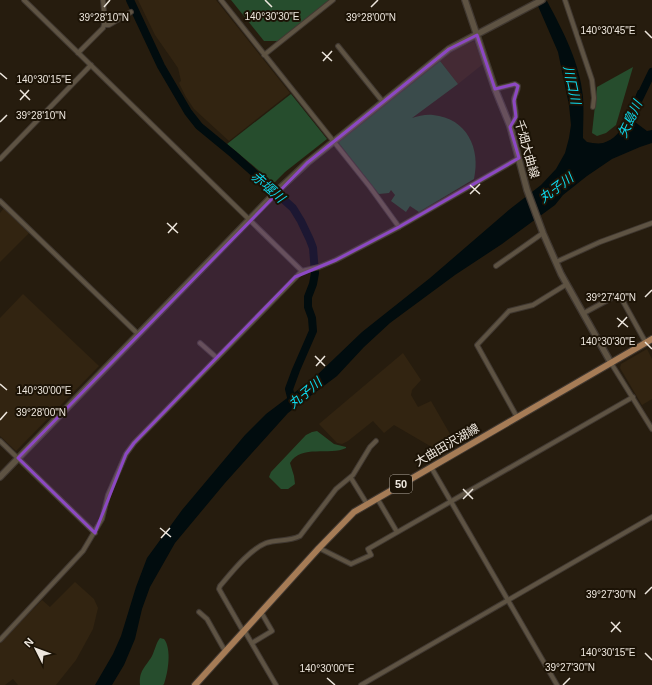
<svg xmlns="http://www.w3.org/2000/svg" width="652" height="685" viewBox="0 0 652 685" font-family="Helvetica,'Noto Sans JP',sans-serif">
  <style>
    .built { fill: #322411 }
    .green { fill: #264d2d }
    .water { fill: #010c0e }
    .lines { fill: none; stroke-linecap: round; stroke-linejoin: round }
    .river { stroke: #010c0e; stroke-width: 8 }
    .street-casing { stroke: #403831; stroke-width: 6 }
    .secondary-casing { stroke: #403831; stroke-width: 8 }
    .primary-casing { stroke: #403831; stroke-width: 8 }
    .street { stroke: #5e5343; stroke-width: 4 }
    .secondary { stroke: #5e5343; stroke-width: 5.5 }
    .primary { stroke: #a67c56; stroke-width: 6 }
    .marked { fill: #8c48c4; fill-opacity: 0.2; stroke: #8c48c4; stroke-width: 3; stroke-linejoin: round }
    .ticks { fill: none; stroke: #eee7de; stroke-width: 1.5 }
    .labels { text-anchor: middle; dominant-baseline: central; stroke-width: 4; stroke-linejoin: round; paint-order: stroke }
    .shield { fill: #1c1306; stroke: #afa79d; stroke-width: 1 }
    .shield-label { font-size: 11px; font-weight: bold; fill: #eee7de }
    .street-label { font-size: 12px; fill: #eee7de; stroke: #1c1306 }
    .water-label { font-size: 13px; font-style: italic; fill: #0ddaee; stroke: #1c1306 }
    .ticks-label { font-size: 10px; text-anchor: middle; fill: #eee7de; stroke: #1c1306; stroke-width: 4; stroke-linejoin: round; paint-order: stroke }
  </style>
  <rect width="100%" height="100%" fill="#261c0e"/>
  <g class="built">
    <path d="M138 0H216L290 93 229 141 194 109 186 97 179 83 181 81 178 68 155 35Z"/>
    <path d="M474 41 483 64 458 84 440 61 450 52Z"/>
    <path d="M4 208 29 233 0 262V213Z"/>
    <path d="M23 294 99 366 16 451 0 436V318Z"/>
    <path d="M647 349 652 359V399L642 405 620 368 621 364Z"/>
    <path d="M403 353 421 380 412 390 411 395 418 407 431 401 450 434V437L448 438 455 449 441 457 430 446 394 425 384 433 373 421 348 441 342 444 337 443 319 424Z"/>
    <path d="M75 582 94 599 98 608 93 629 76 660 56 685H18L13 679 5 685H0V643L42 600 50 607Z"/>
  </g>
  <g class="green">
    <path d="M231 0H330L278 41H264Z"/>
    <path d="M440 61 458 84 412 118C419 116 426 114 433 115 467 118 481 149 474 179L419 212 410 206 406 212 391 201 395 195 391 190 389 193 379 194 338 142Z"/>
    <path d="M633 67 616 125 606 133 597 136 592 133 597 87Z"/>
    <path d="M291 94 327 139 285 172 274 183 227 144Z"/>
    <path d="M317 431 334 444 346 447V448C330 456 301 444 290 463L294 476 295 484 288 489H281L269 477 271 472 306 435 312 432Z"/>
    <path d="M160 638 164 639C172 649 168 673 164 684L163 685H140C139 670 145 668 152 656 155 650 156 643 160 638Z"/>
  </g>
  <path class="water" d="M547 1C563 31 580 63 583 97 584 111 583 125 583 138L587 142C592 143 598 144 603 143 625 137 630 108 638 90L646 91 638 109 635 122 647 131 652 130V143L640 147 612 159 587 176 563 195 555 205 502 244 455 275 390 323 364 347 337 376 288 413 225 483 175 543 150 587 142 609 135 639 124 665 112 685H95L113 654 121 636 136 587 147 558 182 510 245 435 266 414 315 377 362 332 430 278 510 209 541 185 556 169 565 153 569 138 571 125 569 105 558 52 538 6Z"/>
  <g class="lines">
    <g class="river">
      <path d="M130 0 161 66 188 112 199 126 233 154 293 208 301 221 310 240 313 248 315 273 313 284 308 297V307L312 318 313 331 296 370 289 389 292 401"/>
      <path d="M638 101 652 72"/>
    </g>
    <g class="street-casing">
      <g id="street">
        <path d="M24 0 302 271"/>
        <path d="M221 0 370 187 399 227"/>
        <path d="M565 0 592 80 594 98 593 107"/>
        <path d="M104 25H109L131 12"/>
        <path d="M338 46 383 102"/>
        <path d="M78 53 103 28 105 22 103 0"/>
        <path d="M264 55 333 0"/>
        <path d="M495 89 515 84 518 86C518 91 515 94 514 99 514 111 520 115 510 126"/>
        <path d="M0 159 91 65"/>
        <path d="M0 201 138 334"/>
        <path d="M556 262 600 242 652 223"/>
        <path d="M496 266 543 233"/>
        <path d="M584 313 619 294 646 343"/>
        <path d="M200 343 217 358"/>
        <path d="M611 363 652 429"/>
        <path d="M517 417 477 345 509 311 533 305 567 284"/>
        <path d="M0 441 95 533"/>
        <path d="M431 467 557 685"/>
        <path d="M351 478 367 504"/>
        <path d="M377 498 397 532"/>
        <path d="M319 548 351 564 371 555 368 549 633 397"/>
        <path d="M199 612 207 619 225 651"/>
        <path d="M244 630 276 685"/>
        <path d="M243 631 219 589 220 586C232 572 249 550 266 543 276 539 288 542 300 536L336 489 353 475 370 447 376 441"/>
        <path d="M0 640 83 551 102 519 108 495 126 454 134 443 302 271 319 267 336 260 399 227 519 158"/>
        <path d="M252 643 272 631 261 612"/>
        <path d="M361 685 652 517"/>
      </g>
    </g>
    <g class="secondary-casing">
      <g id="secondary">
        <path d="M465 0 495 89 510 126 527 190 543 233 561 274 611 363"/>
        <path d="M0 477 279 189 307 163 449 49 542 0"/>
      </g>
    </g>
    <g class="primary-casing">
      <path id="primary" d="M195 685 319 548 354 512 652 339"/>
    </g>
    <use href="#street" class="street"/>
    <use href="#secondary" class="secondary"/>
    <use href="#primary" class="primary"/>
  </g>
  <path class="marked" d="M477 35 495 89 515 84 518 86 514 101 516 117 510 127 519 158 399 227 336 260 295 277 134 443 126 454 95 533 18 458 307 163 449 49Z"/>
  <path class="ticks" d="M265 0 272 7M104 7 110 0M371 7 378 0M645 31 652 38M322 52 332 61M323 61 332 51M0 73 7 79M20 90 30 100M20 100 29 90M0 122 7 115M470 185 480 194M470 194 480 184M167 223 178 233M168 233 177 223M645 297 652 290M617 318 628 327M618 327 627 317M645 342 652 349M315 356 325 366M316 366 325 356M0 384 7 390M0 420 7 412M463 489 473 499M463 499 473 489M160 528 171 537M161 538 170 528M645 594 652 587M611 622 621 632M611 632 620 622M645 653 652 660M327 678 335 685M563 685 570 678"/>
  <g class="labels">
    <rect class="shield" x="390" y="475" width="22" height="18" rx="3"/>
    <g class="shield-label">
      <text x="401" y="484">50</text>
    </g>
    <g class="street-label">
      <text transform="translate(527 149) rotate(74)">千畑大曲線</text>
      <text transform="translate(447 445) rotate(-30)">大曲田沢湖線</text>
    </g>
    <g class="water-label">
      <text transform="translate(572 85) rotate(78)">川口川</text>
      <text transform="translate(630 119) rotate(-65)">矢島川</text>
      <text transform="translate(268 187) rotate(41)">赤堰川</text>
      <text transform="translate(556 188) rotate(-37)">丸子川</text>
      <text transform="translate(305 393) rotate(-40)">丸子川</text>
    </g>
  </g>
  <g class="ticks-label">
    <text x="272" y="20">140°30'30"E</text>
    <text x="104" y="21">39°28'10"N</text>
    <text x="371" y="21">39°28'00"N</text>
    <text x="608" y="34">140°30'45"E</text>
    <text x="44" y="83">140°30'15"E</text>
    <text x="41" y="119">39°28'10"N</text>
    <text x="611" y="301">39°27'40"N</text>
    <text x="608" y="345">140°30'30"E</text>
    <text x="44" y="394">140°30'00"E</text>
    <text x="41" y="416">39°28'00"N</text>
    <text x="611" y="598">39°27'30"N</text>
    <text x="608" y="656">140°30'15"E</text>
    <text x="570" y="671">39°27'30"N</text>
    <text x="327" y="672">140°30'00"E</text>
  </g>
  <g transform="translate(36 649) rotate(312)" stroke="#1c1306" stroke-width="3" paint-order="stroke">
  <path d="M0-3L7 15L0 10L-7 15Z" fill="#eee7de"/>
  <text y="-6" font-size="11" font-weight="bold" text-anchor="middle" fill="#eee7de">N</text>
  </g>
</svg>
